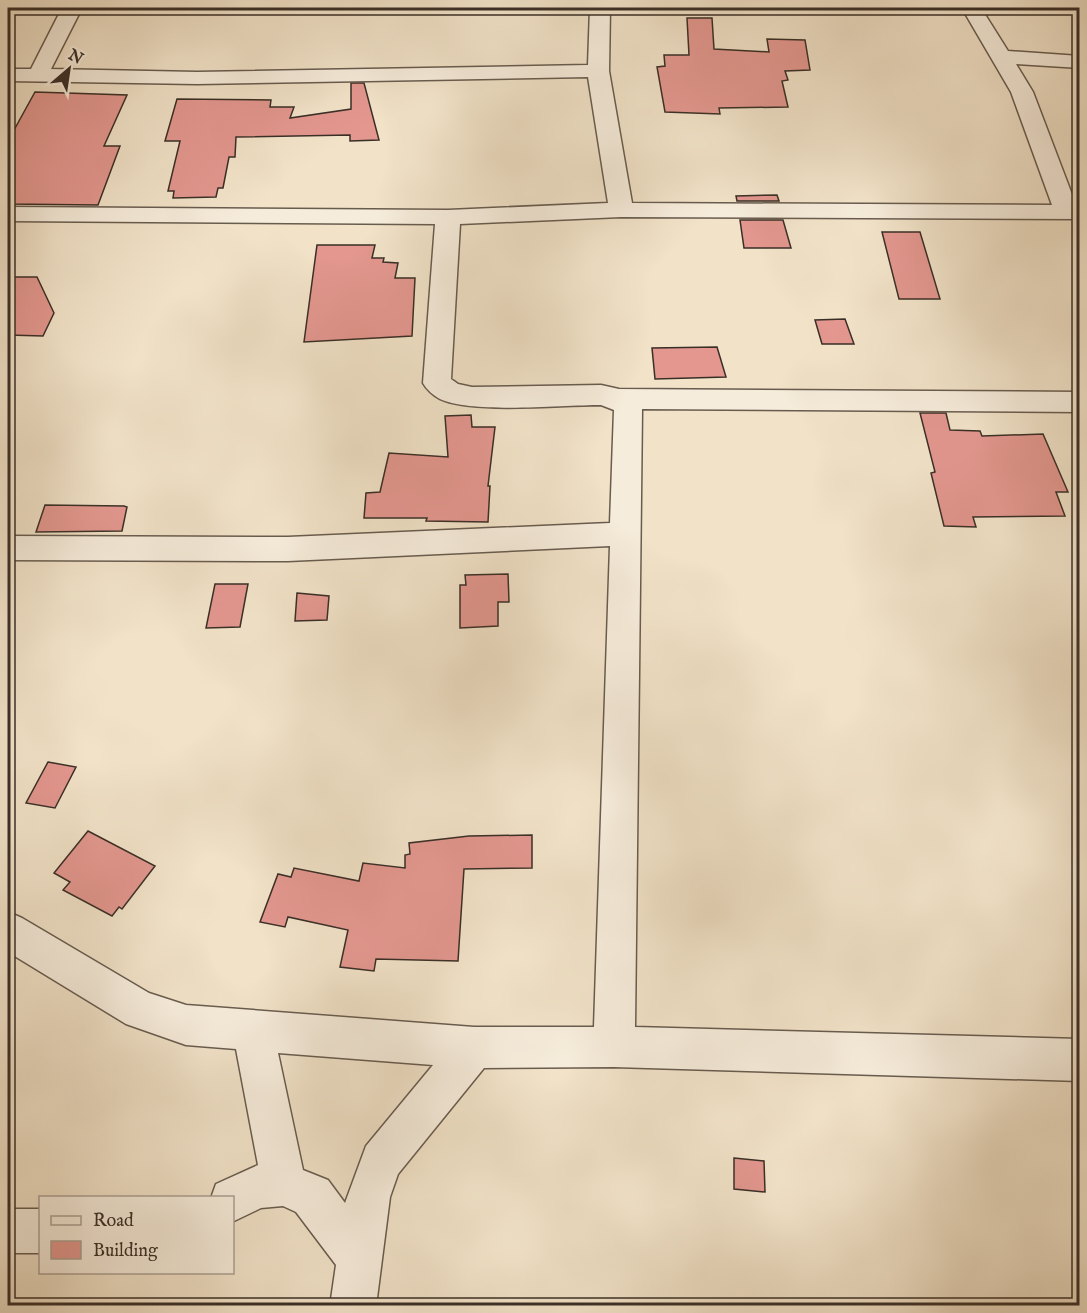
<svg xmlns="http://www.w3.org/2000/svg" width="1087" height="1313" viewBox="0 0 1087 1313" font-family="'IM FELL English',serif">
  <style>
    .building { fill: #e3978f; stroke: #3a2f27; stroke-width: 1.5 }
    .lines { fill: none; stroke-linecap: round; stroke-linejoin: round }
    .minor-casing { stroke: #685c4f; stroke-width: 3 }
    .minor { fill: #f6ecdb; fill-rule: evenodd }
  </style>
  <rect width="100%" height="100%" fill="#f1e2c8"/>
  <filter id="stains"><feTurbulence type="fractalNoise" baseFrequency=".00333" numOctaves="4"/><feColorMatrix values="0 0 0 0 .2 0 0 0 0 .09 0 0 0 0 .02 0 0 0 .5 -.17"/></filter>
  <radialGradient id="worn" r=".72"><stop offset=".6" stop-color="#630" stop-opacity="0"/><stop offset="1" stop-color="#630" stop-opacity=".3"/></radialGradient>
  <g class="building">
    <path d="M687 18H712L714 49 769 52 767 39 805 40 810 70 785 71 788 80 782 81 788 107 719 108 720 114 665 112 657 67 665 66 664 55H689Z"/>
    <path d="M351 83H364L379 140 350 141V135L236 137 235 157H229L223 188H218L216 197 173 198 174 191H168L180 141H165L177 99 271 100 270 107H294L290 118 351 109Z"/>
    <path d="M35 92 127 95 104 146H120L98 205 8 204V141Z"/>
    <path d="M777 195 779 201H737L736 196Z"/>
    <path d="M740 220H783L791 248H744Z"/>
    <path d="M882 232H920L940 299H899Z"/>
    <path d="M317 245H375L372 258H384L383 262 398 263 395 278H415L412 336 304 342Z"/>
    <path d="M8 277H37L54 313 43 336 8 335Z"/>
    <path d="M845 319 854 344H822L815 320Z"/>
    <path d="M717 347 726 377 655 379 652 348Z"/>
    <path d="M920 413H946L950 430 980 431 982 436 1043 434 1068 492H1056L1065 516 973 517 976 527 944 526 931 473 935 472Z"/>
    <path d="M471 415 472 427H495L488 486H490L488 522 426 521 427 518H364L366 493 380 492 389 453 448 457 445 416Z"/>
    <path d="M45 505 124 506 127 507 122 531 36 532Z"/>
    <path d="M508 574 509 602H498V626L460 628V585H466L465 575Z"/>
    <path d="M215 584H248L240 627 206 628Z"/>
    <path d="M297 593 329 596 327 620 295 621Z"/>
    <path d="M48 762 76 767 55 808 26 803Z"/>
    <path d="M88 831 155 866 122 909 119 907 112 916 63 890 70 882 54 873Z"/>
    <path d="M532 835V868L464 869 458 961 376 959 374 971 340 967 348 930 288 917 285 927 260 922 278 874 291 877 294 868 359 881 363 863 405 868V855L410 854 409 843 469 836Z"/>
    <path d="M734 1158 764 1161 765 1192 734 1189Z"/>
  </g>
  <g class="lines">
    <g class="minor-casing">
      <g id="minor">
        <path d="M62 8H82L51 69 197 72 588 65 590 8H610L609 71 632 203 1052 205 1011 92 966 15 959 8H981L1008 51 1080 56V68L1016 64 1033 92 1076 205H1080V219L621 217 460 224 451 379 458 384 472 387 601 385 619 389 1080 392V412L642 409 635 1027 1080 1039V1081L614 1067 484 1068 398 1174 390 1197 376 1306H330L336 1265 296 1212 283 1206 261 1208 232 1222V1198H211L216 1184 258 1165 236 1049 186 1045 126 1024 8 952V912L22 918 149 993 186 1005 474 1027H594L610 546 288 561 8 560V536L288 537 610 523 614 410 601 405C563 405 471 414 440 399 433 395 427 390 423 383L435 224 8 221V207L448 210 608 203 588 77 197 84 8 81V69H31ZM278 1053 433 1065 366 1146 345 1203 328 1180 303 1170Z"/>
        <rect x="8" y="1209" width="32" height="44"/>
      </g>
    </g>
    <use href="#minor" class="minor"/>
  </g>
  <rect width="1087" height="1313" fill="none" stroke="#f1e2c8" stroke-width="30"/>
  <rect x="9" y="9" width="1069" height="1295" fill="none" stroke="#3a2f27" stroke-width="3"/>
  <rect x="15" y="15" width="1057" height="1283" fill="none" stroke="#3a2f27" stroke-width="1.5"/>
  <rect x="39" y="1196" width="195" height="78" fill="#f6ecdb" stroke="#aba093" stroke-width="1.5"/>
  <rect x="51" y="1216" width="30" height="9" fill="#f6ecdb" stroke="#aba093" stroke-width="1.5"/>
  <text x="93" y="1226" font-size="18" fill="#3a2f27">Road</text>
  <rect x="51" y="1241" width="30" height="18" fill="#e3978f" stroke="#aba093" stroke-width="1.5"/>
  <text x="93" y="1256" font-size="18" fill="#3a2f27">Building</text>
  <g transform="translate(69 69) rotate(29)" stroke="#f6ecdb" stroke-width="4.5" paint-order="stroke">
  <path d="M0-4.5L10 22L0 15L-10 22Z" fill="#3a2f27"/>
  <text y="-9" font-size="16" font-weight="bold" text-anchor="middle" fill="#3a2f27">N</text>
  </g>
  <rect width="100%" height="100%" filter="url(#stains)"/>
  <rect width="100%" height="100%" fill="url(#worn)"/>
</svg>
